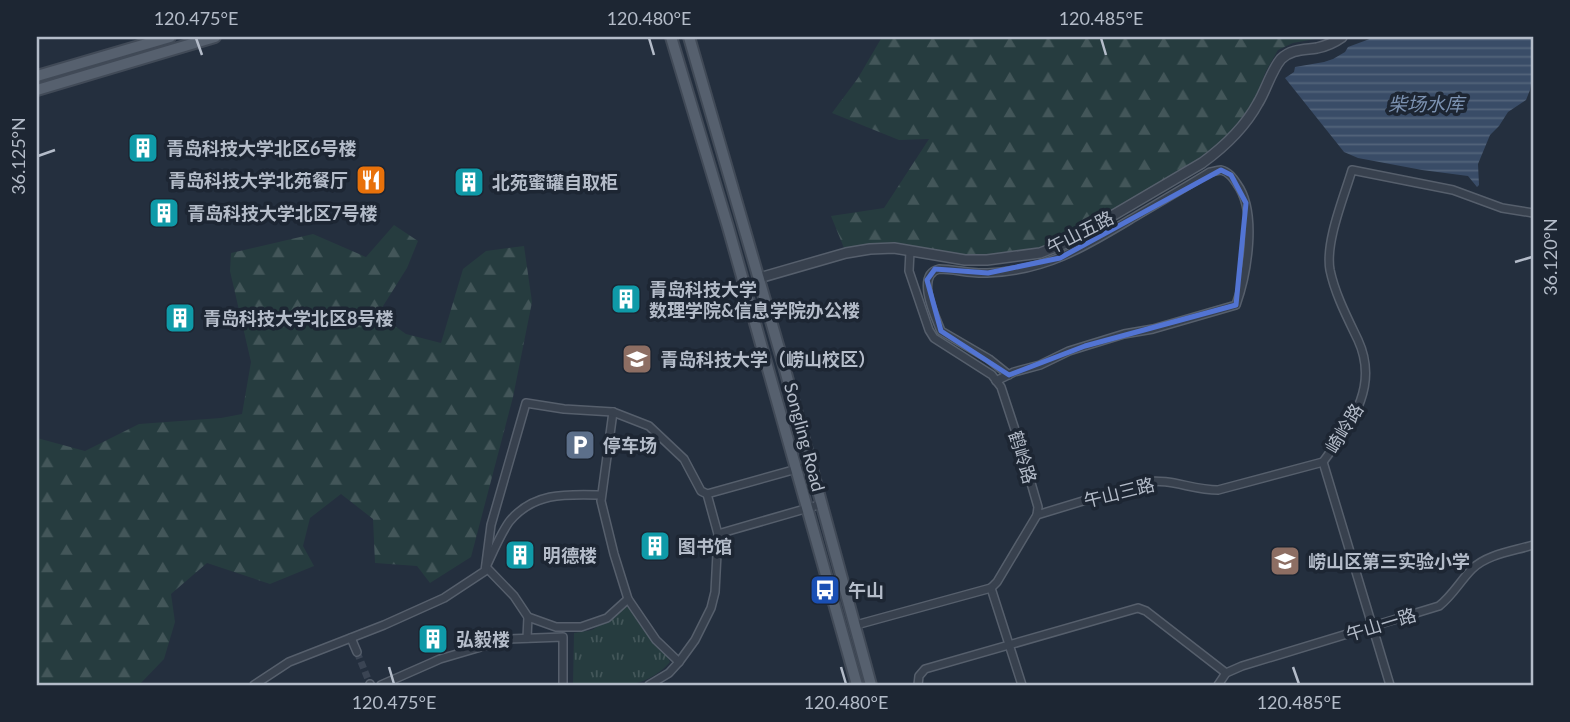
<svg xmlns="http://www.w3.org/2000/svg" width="1570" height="722" viewBox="0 0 1570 722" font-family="Lato,'Noto Sans SC',sans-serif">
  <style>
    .grass { fill: url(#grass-tufts) }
    .forest { fill: url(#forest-firs) }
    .water { fill: url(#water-rules) }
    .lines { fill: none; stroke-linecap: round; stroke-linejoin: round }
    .minor-tunnel { stroke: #3a4453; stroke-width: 7; stroke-dasharray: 7 3.5; stroke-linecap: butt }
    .minor-casing { stroke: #565f6c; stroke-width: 10 }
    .tertiary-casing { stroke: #565f6c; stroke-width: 12 }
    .primary-casing { stroke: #414a57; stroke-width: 14 }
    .minor { stroke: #38414e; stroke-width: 7 }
    .tertiary { stroke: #38414e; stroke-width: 9 }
    .primary { stroke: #56606e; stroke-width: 10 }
    .marked { fill: none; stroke: #5274d3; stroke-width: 5; stroke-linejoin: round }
    .ticks { fill: none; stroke: #b4bcc9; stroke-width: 2.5 }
    .labels { text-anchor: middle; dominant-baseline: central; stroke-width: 7; stroke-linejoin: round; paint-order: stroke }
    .poi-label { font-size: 18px; font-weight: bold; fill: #b4bcc9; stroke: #1d2633; text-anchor: start }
    .street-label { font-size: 18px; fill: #b4bcc9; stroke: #1d2633 }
    .water-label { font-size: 19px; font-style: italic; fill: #7c92b1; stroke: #1d2633 }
    .neatline { fill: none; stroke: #b4bcc9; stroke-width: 2.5 }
    .ticks-label { font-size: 18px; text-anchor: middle; fill: #b4bcc9 }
  </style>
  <defs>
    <pattern id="grass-tufts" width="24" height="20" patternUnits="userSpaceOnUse" patternTransform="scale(1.75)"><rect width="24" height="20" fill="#263c3f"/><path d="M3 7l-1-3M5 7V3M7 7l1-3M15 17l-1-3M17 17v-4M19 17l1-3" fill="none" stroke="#435659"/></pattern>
    <pattern id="forest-firs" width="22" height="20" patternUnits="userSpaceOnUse" patternTransform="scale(1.75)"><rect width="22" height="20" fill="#263c3f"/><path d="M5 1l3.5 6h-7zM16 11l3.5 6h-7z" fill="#435659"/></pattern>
    <pattern id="water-rules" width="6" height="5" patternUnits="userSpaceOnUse" patternTransform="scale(1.75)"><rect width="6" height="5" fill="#394c67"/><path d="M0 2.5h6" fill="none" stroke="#53647b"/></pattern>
  </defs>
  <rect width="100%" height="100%" fill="#242f3e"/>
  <path class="grass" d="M627 606 667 656 670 662C642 693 611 685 573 685L574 633 592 630 615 616Z"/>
  <g class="forest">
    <path d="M882 37H1326L1293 43 1278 50 1266 71 1252 106 1226 138 1196 162 1064 239 1036 249 996 256 960 257 926 249 902 246 875 245 844 248 831 216 884 208 929 139 899 140 832 113 858 78Z"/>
    <path d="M394 225 418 241 407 268 378 314 406 334 441 343 463 269 486 251 524 246 532 302 513 397 471 557 430 583 417 566 375 563 373 519 341 494 310 518 303 546 314 566 270 584 207 563 171 594 175 622 164 659 139 685H37V438L85 451 139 424 221 418 242 414 251 362 230 271 231 253 313 234 366 257Z"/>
  </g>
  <path class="water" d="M1375 37H1533V70L1530 90 1526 100 1508 112 1499 126 1490 135 1478 164 1479 185 1477 187 1468 176 1422 170 1358 158 1344 152 1285 78 1294 72 1295 67 1324 62 1333 59 1345 52 1348 47Z"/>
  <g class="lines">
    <path class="minor-tunnel" d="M357 652 370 684"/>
    <g class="minor-casing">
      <g id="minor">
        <path d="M910 251 909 271 929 330 934 338 992 375 1001 387 1020 445 1038 507 1037 515 997 582 991 588 1022 685"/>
        <path d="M996 381 1014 372 1040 365 1069 351 1085 346 1124 334 1153 329 1236 305C1247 274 1258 213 1237 184 1233 178 1229 172 1221 170 1220 170 1211 172 1210 172 1184 188 1158 203 1131 219 1083 248 1045 271 987 273 970 274 955 269 939 269 915 275 935 316 941 331L989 359 1009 375"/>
        <path d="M613 412 601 501 614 554 628 599 656 640 679 662"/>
        <path d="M707 494 811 465"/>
        <path d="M1037 515 1145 482C1169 478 1193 490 1218 490L1323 462"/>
        <path d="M718 534 822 504"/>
        <path d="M528 617 556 627H581L607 618 628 599"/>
        <path d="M856 625 991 588"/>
        <path d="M351 638 357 652"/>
        <path d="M527 638 528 617 514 596 486 567C493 552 500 535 509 522 533 492 567 494 601 495"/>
        <path d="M370 684V685"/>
        <path d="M254 685 289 662 384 625 444 598 485 571 491 525 526 403 564 409 613 412 649 426 684 459 701 491 707 494 718 534 715 592 711 608 695 640 679 662 669 673 649 685"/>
        <path d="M381 685 440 659 508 639 563 637V685"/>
        <path d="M918 685 919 676 925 669 1138 608 1146 611 1226 673"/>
        <path d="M1218 685 1226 673 1242 666 1439 606C1453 595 1460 581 1472 569 1487 554 1514 551 1533 545"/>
        <path d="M1390 685 1323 462C1350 424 1380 388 1358 340 1347 317 1335 294 1330 270 1325 242 1344 197 1352 170L1453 190 1502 208 1533 213"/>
      </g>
    </g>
    <g class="tertiary-casing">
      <path id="tertiary" d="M759 278 846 253 870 249 894 248 965 260H987L1040 253 1066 243 1202 163C1224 147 1245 127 1258 103 1266 90 1271 71 1281 59 1291 49 1304 50 1317 48 1326 46 1335 42 1342 37"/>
    </g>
    <g class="primary-casing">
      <g id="primary">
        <path d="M671 37 728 227 857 685"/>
        <path d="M689 37 784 366 871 685"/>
        <path d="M37 76 170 37"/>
        <path d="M37 90 215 37"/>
      </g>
    </g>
    <use href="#minor" class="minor"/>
    <use href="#tertiary" class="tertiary"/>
    <use href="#primary" class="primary"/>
  </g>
  <path class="marked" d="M1221 170 1231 175 1246 203 1236 305 1085 346 1009 375 941 331 927 280 935 269 988 273 1060 258Z"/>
  <path class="ticks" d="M196 38 202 55M649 38 654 55M1101 38 1106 55M38 156 55 150M1515 262 1532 257M389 667 394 684M841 667 846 684M1293 667 1299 684"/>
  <defs>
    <g id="building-square" transform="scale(1.575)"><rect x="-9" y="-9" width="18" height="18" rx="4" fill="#0f9aa8" stroke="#1d2633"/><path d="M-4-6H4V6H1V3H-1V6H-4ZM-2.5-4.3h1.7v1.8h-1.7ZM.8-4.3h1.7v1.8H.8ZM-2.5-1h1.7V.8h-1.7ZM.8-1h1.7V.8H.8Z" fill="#fff"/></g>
    <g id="restaurant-square" transform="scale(1.575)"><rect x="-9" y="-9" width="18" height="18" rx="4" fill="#e8710a" stroke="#1d2633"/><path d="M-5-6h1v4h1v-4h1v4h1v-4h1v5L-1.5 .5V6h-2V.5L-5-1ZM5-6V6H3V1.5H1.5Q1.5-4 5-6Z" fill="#fff"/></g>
    <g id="university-square" transform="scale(1.575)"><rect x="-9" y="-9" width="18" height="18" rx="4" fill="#8d6e63" stroke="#1d2633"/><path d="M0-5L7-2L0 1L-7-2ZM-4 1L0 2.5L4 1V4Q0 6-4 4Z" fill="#fff"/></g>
    <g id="parking-square" transform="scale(1.575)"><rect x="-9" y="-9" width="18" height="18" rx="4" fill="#5c6f8a" stroke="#1d2633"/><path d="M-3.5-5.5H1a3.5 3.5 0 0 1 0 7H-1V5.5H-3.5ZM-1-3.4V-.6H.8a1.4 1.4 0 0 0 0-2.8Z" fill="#fff"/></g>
    <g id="school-square" transform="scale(1.575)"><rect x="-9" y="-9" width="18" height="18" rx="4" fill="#8d6e63" stroke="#1d2633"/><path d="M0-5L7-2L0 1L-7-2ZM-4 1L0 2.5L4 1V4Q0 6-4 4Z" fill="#fff"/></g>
    <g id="bus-square" transform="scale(1.575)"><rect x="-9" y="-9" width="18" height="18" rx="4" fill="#1a4fb4" stroke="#1d2633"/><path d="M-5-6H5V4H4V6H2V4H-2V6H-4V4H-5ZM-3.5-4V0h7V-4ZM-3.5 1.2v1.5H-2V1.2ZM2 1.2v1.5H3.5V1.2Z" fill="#fff"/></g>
  </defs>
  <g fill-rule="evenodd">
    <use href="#building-square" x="143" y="148"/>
    <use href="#restaurant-square" x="371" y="180"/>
    <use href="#building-square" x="469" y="182"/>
    <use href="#building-square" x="164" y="213"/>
    <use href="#building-square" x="626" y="299"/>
    <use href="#building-square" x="180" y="318"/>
    <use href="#university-square" x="637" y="359"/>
    <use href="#parking-square" x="580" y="445"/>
    <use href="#building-square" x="655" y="546"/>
    <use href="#building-square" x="520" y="555"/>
    <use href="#school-square" x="1285" y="561"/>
    <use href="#bus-square" x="825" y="590"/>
    <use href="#building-square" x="433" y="639"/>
  </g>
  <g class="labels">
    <g class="poi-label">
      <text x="166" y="148">青岛科技大学北区6号楼</text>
      <text x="348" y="180" text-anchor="end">青岛科技大学北苑餐厅</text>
      <text x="492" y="182">北苑蜜罐自取柜</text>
      <text x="187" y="213">青岛科技大学北区7号楼</text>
      <text x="649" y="289">青岛科技大学<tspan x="649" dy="21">数理学院&amp;信息学院办公楼</tspan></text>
      <text x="203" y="318">青岛科技大学北区8号楼</text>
      <text x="660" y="359">青岛科技大学（崂山校区）</text>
      <text x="603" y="445">停车场</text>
      <text x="678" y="546">图书馆</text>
      <text x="543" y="555">明德楼</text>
      <text x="1308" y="561">崂山区第三实验小学</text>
      <text x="848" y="590">午山</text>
      <text x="456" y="639">弘毅楼</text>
    </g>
    <g class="street-label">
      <text transform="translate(1080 232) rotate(-27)">午山五路</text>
      <text transform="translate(1344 428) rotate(-59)">崎岭路</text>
      <text transform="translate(805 437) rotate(75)">Songling Road</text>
      <text transform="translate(1023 457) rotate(73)">鹤岭路</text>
      <text transform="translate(1119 492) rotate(-14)">午山三路</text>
      <text transform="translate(1381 624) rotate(-17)">午山一路</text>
    </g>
    <g class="water-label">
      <text x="1426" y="103">柴场水库</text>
    </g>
  </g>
  <rect width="1570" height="722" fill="none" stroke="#1d2633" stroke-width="77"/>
  <rect x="38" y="38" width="1494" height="646" class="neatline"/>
  <g class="ticks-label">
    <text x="196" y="25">120.475°E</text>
    <text x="649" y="25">120.480°E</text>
    <text x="1101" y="25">120.485°E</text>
    <text transform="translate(19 156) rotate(-90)" y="6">36.125°N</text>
    <text transform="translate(1551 257) rotate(-90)" y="6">36.120°N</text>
    <text x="394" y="709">120.475°E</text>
    <text x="846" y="709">120.480°E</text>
    <text x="1299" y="709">120.485°E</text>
  </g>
</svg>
